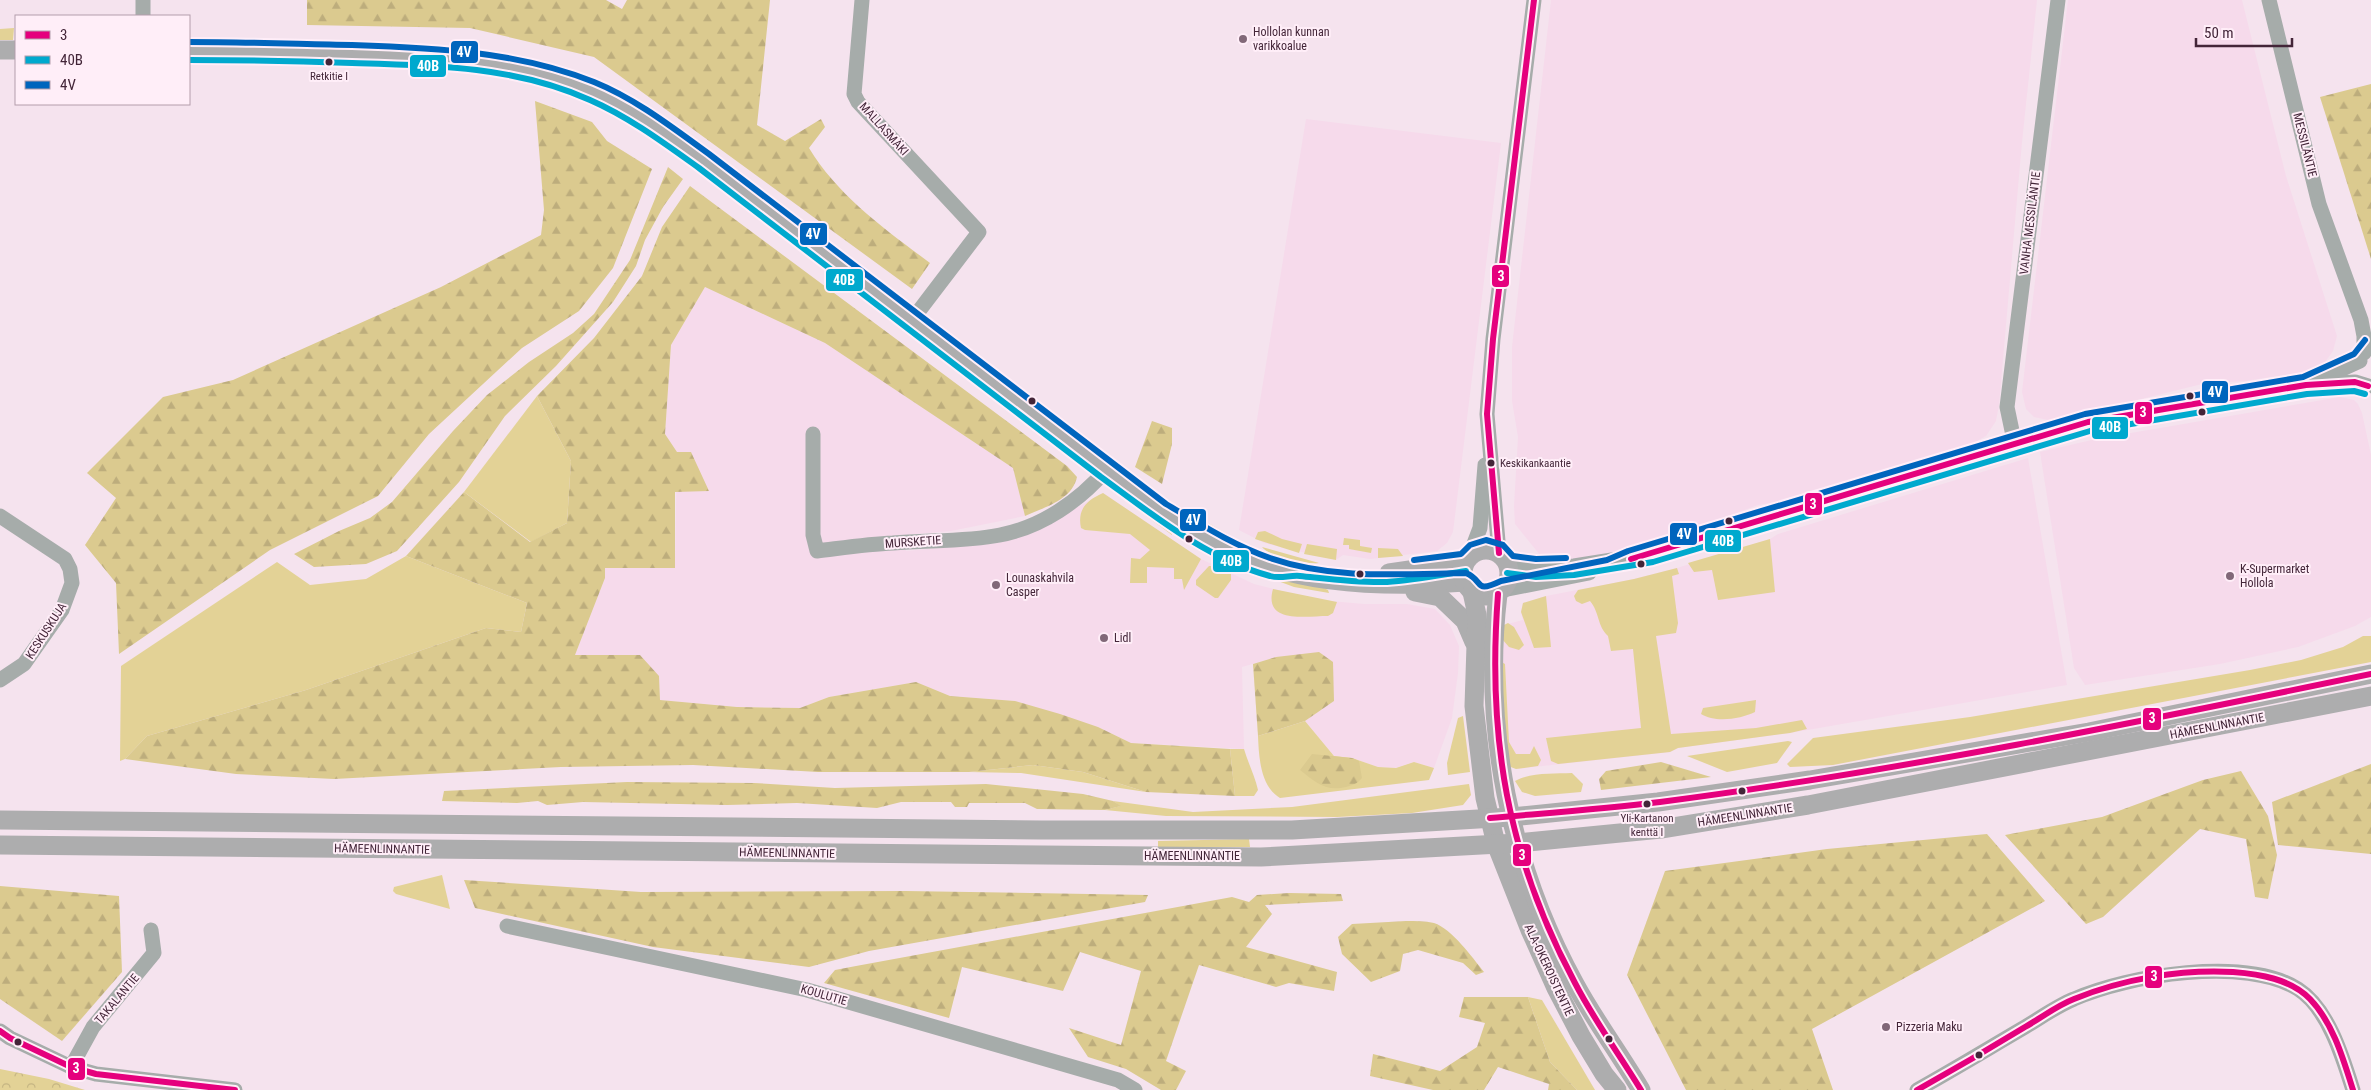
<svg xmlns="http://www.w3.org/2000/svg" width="2371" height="1090" viewBox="0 0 2371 1090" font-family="'Roboto Condensed',sans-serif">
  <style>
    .built { fill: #f6daeb }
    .green { fill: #e3d296 }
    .forest { fill: url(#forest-firs) }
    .park { fill: url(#park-crowns) }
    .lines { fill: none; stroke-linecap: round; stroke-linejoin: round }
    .minor { stroke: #a6acaa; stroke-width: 15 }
    .major { stroke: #adadae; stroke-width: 19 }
    .bus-1-casing { stroke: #ffeef8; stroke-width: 10 }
    .bus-2-casing { stroke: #ffeef8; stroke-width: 10 }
    .bus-3-casing { stroke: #ffeef8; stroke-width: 10 }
    .bus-1 { stroke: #e5007d; stroke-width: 6 }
    .bus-2 { stroke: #00a9ce; stroke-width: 6 }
    .bus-3 { stroke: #0065bd; stroke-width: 6 }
    .poi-dot { fill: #816878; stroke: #ffeef8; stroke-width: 2 }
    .bus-dot { fill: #432538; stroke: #ffeef8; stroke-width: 2 }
    .labels { text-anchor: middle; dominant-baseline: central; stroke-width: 4; stroke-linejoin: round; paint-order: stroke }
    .bus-label { font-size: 11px; fill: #432538; stroke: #ffeef8 }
    .poi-label { font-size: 12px; fill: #432538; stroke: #ffeef8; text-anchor: start }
    .street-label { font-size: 12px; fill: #432538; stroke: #ffeef8 }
    .line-badge { stroke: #ffeef8; stroke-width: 2 }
    .badge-label { font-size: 14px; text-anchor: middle; font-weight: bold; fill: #fff }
  </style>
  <defs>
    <pattern id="forest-firs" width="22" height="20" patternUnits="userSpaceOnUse" patternTransform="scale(1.25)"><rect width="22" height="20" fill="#dbca8f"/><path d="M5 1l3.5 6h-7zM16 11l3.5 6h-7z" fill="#bdad7c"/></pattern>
    <pattern id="park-crowns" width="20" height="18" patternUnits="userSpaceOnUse" patternTransform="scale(1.25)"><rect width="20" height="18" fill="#e3d296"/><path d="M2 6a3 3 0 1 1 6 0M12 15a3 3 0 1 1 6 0" fill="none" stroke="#c4b482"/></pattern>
  </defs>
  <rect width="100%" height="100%" fill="#f5e3ee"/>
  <g class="built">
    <path d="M1551 0H2037L2022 142 1999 405 1996 421 1986 436 1961 450 1801 497 1758 505 1638 549 1566 562 1544 560 1515 524 1514 506 1518 437 1512 401V347Z"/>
    <path d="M2068 0H2242L2286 176 2337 336 2333 351 2322 366 2304 372 2245 381 2202 384 2053 421 2034 417 2026 409 2022 392Z"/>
    <path d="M1306 119 1501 143 1453 532 1447 543 1437 551 1370 559 1343 555 1336 560 1264 543 1239 530Z"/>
    <path d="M705 287 825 343 1013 468 1025 516 951 531 904 535 906 551 998 543 1033 532 1103 493 1201 559 1254 584 1319 600 1364 604H1407L1435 609 1450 625 1459 646 1458 673 1452 718 1434 768 1414 762 1396 768 1378 767 1352 758 1334 756 1305 721 1334 701 1276 657 1242 667 1244 749 1131 743 1098 727 1015 701 950 696 916 682 829 697 800 708 737 707 660 700 659 676 575 655 605 578V568H675L677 452 665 434 671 345Z"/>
    <path d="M2340 397 2354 400 2358 404 2362 413 2371 455V617L2355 626 2298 647 2220 664 2085 685 2074 668 2040 452 2096 439Z"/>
    <path d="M2028 458 2067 685 1790 733 1678 748 1670 752 1516 769 1501 719 1504 625 1523 620 1521 612 1523 603 1546 596 1634 579 1677 568 1770 539 1778 534Z"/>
  </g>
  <g class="green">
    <path d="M14 28 13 40H0V29Z"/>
    <path d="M537 396 571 461 567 523 531 542 464 492Z"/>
    <path d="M1107 487 1122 490 1172 531V535Z"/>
    <path d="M1103 493 1201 559 1184 590 1182 579H1174V568L1147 567V583H1130L1131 558 1140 559 1150 550 1130 534 1085 530 1081 528C1077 509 1087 500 1103 493Z"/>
    <path d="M1170 501 1229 535 1222 537 1184 516 1170 504Z"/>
    <path d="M1265 531 1282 539 1302 544 1299 553 1255 539 1258 532Z"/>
    <path d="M1344 538 1360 540V546L1372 548 1371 553 1349 549V545H1343Z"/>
    <path d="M1770 539 1775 592 1718 600 1712 570 1694 572 1688 563Z"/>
    <path d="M1307 544 1337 549 1336 560 1304 554Z"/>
    <path d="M1262 547 1319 563C1307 565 1269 557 1262 547Z"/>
    <path d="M1378 548 1398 549 1403 556 1378 558Z"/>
    <path d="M406 556 527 603 521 632 486 628 306 690 147 736 125 759 120 761 121 666 277 562 310 585 366 579Z"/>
    <path d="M1209 566H1216L1231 574V580L1218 598H1215L1196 585V580Z"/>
    <path d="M1677 568 1679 574 1672 576 1678 623 1676 633 1656 636 1671 734 1756 728 1802 720 1807 729 1790 733 1678 748 1670 752 1558 764 1551 761 1546 738 1641 728 1633 649 1611 651 1608 636C1597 626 1600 613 1590 601L1582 604 1576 601 1574 596 1578 590 1634 579Z"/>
    <path d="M1278 581C1294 580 1314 583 1328 590L1329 593 1294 587Z"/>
    <path d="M1273 589 1337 602 1333 613 1328 616C1306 616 1263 624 1273 589Z"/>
    <path d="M1546 596 1551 647 1534 648 1521 612 1523 603Z"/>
    <path d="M1508 623 1514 627 1524 645 1519 650 1509 647 1502 639 1504 625Z"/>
    <path d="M2363 636H2371V662L1833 765 1790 767 1787 764 1813 738 1970 717 2250 670 2301 660 2343 647Z"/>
    <path d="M1500 661 1505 664 1509 742 1516 754H1530L1534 746 1541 760 1538 766 1516 769 1508 766Z"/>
    <path d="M1756 700 1755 712C1741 719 1715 723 1701 714L1703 708Z"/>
    <path d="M1463 716 1470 772 1448 775 1447 763 1458 718Z"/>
    <path d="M1305 721 1334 756 1352 758 1378 767 1396 768 1414 762 1434 768 1429 780 1280 798C1260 786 1259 757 1258 736Z"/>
    <path d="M1788 741 1792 742 1777 763 1727 772 1687 756Z"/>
    <path d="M1230 749H1244C1248 763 1255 776 1258 790L1254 796H1235Z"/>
    <path d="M1033 765 1083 772 1146 792 1021 773 969 772Z"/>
    <path d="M1572 773 1583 784 1581 792 1535 796 1522 792 1515 781C1531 772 1554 774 1572 773Z"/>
    <path d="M1469 784 1471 795 1463 805 1412 813 1337 817 1166 816 1105 810 1120 806 1113 801 1193 812 1292 807Z"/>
    <path d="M1249 839 1250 847H1158V841Z"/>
    <path d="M442 875 450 909 396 894 393 891 394 887Z"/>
    <path d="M1528 997 1542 1000 1595 1090H1577L1550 1062Z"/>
  </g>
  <g class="forest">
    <path d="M307 0H606L622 9 627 0H770L757 125 785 141 821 119 825 127 809 148C838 196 886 230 930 263L912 289 594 57 470 28 307 25Z"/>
    <path d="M2371 84V259L2320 97Z"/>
    <path d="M535 101 592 122 607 141 652 169 613 268 579 311 522 348 429 434 378 496 270 550 119 654 116 583 85 545 116 498 87 473 163 397 233 380 441 287 541 235 544 210Z"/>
    <path d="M668 167 683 179 663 207 645 240 636 266 613 302 556 366 505 416 459 482 397 551 366 564 314 567 294 554 339 531 370 518 392 502 453 431 487 395 529 362 573 333 594 314 630 260Z"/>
    <path d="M690 186 1067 466 1077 477C1072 500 1045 507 1025 516L1013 468 825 343 705 287 671 345 665 434 677 452H691L709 491 675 492V568H605V578L575 655H640L659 676 660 700 737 707 800 708 829 697 916 682 950 696 1015 701 1060 714 1098 727 1131 743 1230 749 1235 796 1146 792 1083 772 1033 765 969 772H818L693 765 561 767 334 779 236 774 125 759 147 736 306 690 486 628 521 632 527 603 406 556 464 492 530 542 567 523 571 461 537 396 594 338 642 276 662 227Z"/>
    <path d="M1152 421 1172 428V444L1162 484 1135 467Z"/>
    <path d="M1319 652 1333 662 1334 701 1305 721 1258 736 1253 664 1276 657Z"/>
    <path d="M1312 754 1352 758 1359 761 1362 778C1357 784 1353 785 1346 787 1325 792 1315 782 1300 770Z"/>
    <path d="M1661 762 1711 777 1601 790 1599 779 1606 771Z"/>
    <path d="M2371 764V854L2278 845 2272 802Z"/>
    <path d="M2241 771 2268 816 2277 855 2268 899 2255 897 2246 839 2200 829 2103 917 2086 924 2005 835 2102 817 2203 780Z"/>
    <path d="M627 782 754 783 835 788 986 784 1083 794 1113 801 1121 806 1105 810 1037 809 1025 803H969L967 807H955L951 802H901L877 808 797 803 727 805 583 802 547 805 538 801 517 803 442 801 444 791Z"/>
    <path d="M1987 834 2045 901 1812 1029 1833 1090H1686L1627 975 1665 871 1827 849Z"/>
    <path d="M464 880 641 892 905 891 1148 895 1145 902 869 951 809 967 653 947 475 908Z"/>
    <path d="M0 886 119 896 122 972 62 1041 0 999Z"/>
    <path d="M1289 893 1341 894 1343 901 1265 905 1272 914 1246 947 1337 972 1334 991 1289 983 1276 987 1199 965 1166 1061 1186 1071 1176 1090H1161L1126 1069 1088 1057 1069 1028 1121 1045 1141 971 1080 952 1063 991 962 967 949 1018 824 983 835 970 856 966 1232 897 1249 902 1257 895Z"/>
    <path d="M1406 921C1415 921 1425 921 1434 923 1452 929 1472 957 1484 972L1476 975 1463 963 1418 950 1403 954 1400 971 1371 982 1342 954 1338 937 1352 924Z"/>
    <path d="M1464 997H1528L1550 1062 1577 1090H1548L1549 1084 1498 1067 1484 1090H1433L1370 1076 1373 1054 1440 1071 1477 1047 1485 1023 1459 1017Z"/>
  </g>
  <path class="park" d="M0 1069 49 1079 85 1090H0Z"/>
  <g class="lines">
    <g class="minor">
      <path d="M862 0 854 94 858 102 979 232 912 320"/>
      <path d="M2269 0 2319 204 2361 320 2364 336V353"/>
      <path d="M143 16V0"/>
      <path d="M2314 382 2360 361"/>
      <path d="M813 434V535L817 551C842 548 868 544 893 543 928 540 966 542 1000 535 1042 527 1079 501 1106 470"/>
      <path d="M2015 445 2007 407 2058 0"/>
      <path d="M0 516 65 559 70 569 72 583 62 610 24 664 0 680"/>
      <path d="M1499 553 1487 414 1493 339 1534 0"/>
      <path d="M1469 557 1480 528 1485 465"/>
      <path d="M1508 564 1536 568 1574 566 1650 554 2088 422 2306 385 2355 382 2368 386"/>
      <path d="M1503 590 1589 573"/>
      <path d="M507 926 807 990 1118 1080 1135 1090"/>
      <path d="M0 1031 10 1038 71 1067 96 1074 235 1090"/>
      <path d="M71 1067 93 1027 154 953 151 930"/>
      <path d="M1917 1090C1953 1070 1989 1048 2025 1027 2040 1018 2057 1006 2074 999 2128 975 2246 956 2298 989 2328 1008 2343 1058 2353 1090"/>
    </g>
    <g class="major">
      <path d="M0 50H16"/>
      <path d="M189 51C243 51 297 52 351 54 434 56 515 57 592 91 633 109 668 135 704 161L1106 470C1157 508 1208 546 1269 566 1325 586 1405 586 1465 582"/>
      <circle cx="1486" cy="573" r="23"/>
      <path d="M1389 573 1465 562"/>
      <path d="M1415 592 1440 597 1465 621 1474 642"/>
      <path d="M1472 592 1477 615 1474 706 1485 798 1496 844 1530 930 1556 988 1581 1036 1604 1074 1617 1090"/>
      <path d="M1498 594C1482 727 1510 866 1575 984 1595 1021 1620 1054 1641 1090"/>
      <path d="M0 820 1041 830H1292L1512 817 1658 802 1810 780 2089 732 2371 674"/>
      <path d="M0 845 1261 857 1518 843 1661 829 1808 805 2371 696"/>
    </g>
    <g class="bus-1-casing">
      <g id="bus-1">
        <path d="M1499 553 1487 414 1493 339 1534 0"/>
        <path d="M1631 559 2088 422 2306 385 2355 382 2368 386"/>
        <path d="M1498 594C1487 737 1507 856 1575 983 1594 1020 1619 1054 1641 1090"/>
        <path d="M1490 818C1547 813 1604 809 1660 802 1899 771 2135 723 2371 674"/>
        <path d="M0 1031 10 1038 71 1067 96 1074 235 1090"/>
        <path d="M1917 1090C1953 1070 1989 1049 2025 1027 2041 1018 2056 1006 2074 999 2123 979 2180 969 2233 972 2259 974 2291 979 2310 999 2333 1023 2343 1058 2353 1090"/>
      </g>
    </g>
    <g class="bus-2-casing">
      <g id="bus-2">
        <path d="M189 60C243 60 298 61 352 63 432 65 515 66 590 100 629 117 664 143 699 168L1101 477C1153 515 1207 559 1270 576 1280 579 1290 575 1300 576 1329 579 1358 583 1387 582 1414 580 1440 575 1466 571"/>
        <path d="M1507 573 1536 577 1574 575 1653 562 2090 431 2307 394 2354 391 2365 394"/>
      </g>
    </g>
    <g class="bus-3-casing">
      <g id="bus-3">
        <path d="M189 42C243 42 298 44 352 45 435 48 516 51 594 82 636 99 673 128 709 154L1166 504C1200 524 1233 545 1270 558 1334 580 1401 574 1466 573 1485 581 1473 594 1501 581L1607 560 1628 551 2085 414 2303 377 2354 354 2365 340"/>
        <path d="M1414 560 1461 554 1470 545 1486 540 1503 545 1513 556 1536 559 1566 558"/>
      </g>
    </g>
    <use href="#bus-1" class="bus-1"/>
    <use href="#bus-2" class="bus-2"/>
    <use href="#bus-3" class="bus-3"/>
  </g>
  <g class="poi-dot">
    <circle cx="1243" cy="39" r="5"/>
    <circle cx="2230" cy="576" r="5"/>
    <circle cx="996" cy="585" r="5"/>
    <circle cx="1104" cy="638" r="5"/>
    <circle cx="1886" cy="1027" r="5"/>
  </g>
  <g class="bus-dot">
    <circle cx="329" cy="62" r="4.5"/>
    <circle cx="2190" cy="396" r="4.5"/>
    <circle cx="1032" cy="401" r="4.5"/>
    <circle cx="2202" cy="412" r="4.5"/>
    <circle cx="1491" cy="463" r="4.5"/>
    <circle cx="1729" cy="521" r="4.5"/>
    <circle cx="1189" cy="539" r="4.5"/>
    <circle cx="1641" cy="564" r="4.5"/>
    <circle cx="1360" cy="574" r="4.5"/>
    <circle cx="1742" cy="791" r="4.5"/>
    <circle cx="1647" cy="804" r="4.5"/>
    <circle cx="1609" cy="1039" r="4.5"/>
    <circle cx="18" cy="1042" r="4.5"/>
    <circle cx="1979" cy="1055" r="4.5"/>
  </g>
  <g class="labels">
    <g class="bus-label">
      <text x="329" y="76">Retkitie I</text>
      <text x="1500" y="463" text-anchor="start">Keskikankaantie</text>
      <text x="1647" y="818">Yli-Kartanon<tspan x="1647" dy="14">kenttä I</tspan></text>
    </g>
    <g class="poi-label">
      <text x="1253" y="32">Hollolan kunnan<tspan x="1253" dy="14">varikkoalue</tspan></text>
      <text x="2240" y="569">K-Supermarket<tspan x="2240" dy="14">Hollola</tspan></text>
      <text x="1006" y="578">Lounaskahvila<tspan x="1006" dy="14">Casper</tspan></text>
      <text x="1114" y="638">Lidl</text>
      <text x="1896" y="1027">Pizzeria Maku</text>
    </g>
    <g class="street-label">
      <text transform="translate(884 129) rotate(48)">MALLASMÄKI</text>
      <text transform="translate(2305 145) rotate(76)">MESSILÄNTIE</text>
      <text transform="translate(2030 223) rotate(-83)">VANHA MESSILÄNTIE</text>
      <text transform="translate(913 542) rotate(-4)">MURSKETIE</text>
      <text transform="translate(46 631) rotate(-57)">KESKUSKUJA</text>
      <text transform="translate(2217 726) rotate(-11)">HÄMEENLINNANTIE</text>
      <text transform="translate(1745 815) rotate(-9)">HÄMEENLINNANTIE</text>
      <text transform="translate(382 849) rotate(1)">HÄMEENLINNANTIE</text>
      <text transform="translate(787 853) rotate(1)">HÄMEENLINNANTIE</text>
      <text x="1192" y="856">HÄMEENLINNANTIE</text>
      <text transform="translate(1549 970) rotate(65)">ALA-OKEROISTENTIE</text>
      <text transform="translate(824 995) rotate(16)">KOULUTIE</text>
      <text transform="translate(117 999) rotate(-50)">TAKALANTIE</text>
    </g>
  </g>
  <g class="line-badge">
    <rect x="450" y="40" width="29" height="24" rx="5" fill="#0065bd"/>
    <rect x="409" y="54" width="38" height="24" rx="5" fill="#00a9ce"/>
    <rect x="799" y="222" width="29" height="24" rx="5" fill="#0065bd"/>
    <rect x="1491" y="264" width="19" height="24" rx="5" fill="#e5007d"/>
    <rect x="825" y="268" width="39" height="24" rx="5" fill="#00a9ce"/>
    <rect x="2201" y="380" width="28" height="24" rx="5" fill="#0065bd"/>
    <rect x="2134" y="401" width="19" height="24" rx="5" fill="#e5007d"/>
    <rect x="2091" y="416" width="38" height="24" rx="5" fill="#00a9ce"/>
    <rect x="1804" y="492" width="19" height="24" rx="5" fill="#e5007d"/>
    <rect x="1179" y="508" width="28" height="24" rx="5" fill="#0065bd"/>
    <rect x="1669" y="522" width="29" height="24" rx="5" fill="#0065bd"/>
    <rect x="1704" y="529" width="38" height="24" rx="5" fill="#00a9ce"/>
    <rect x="1212" y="549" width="38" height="24" rx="5" fill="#00a9ce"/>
    <rect x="2142" y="707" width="20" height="24" rx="5" fill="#e5007d"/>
    <rect x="1512" y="843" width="20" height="24" rx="5" fill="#e5007d"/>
    <rect x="2144" y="965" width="19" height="24" rx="5" fill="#e5007d"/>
    <rect x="67" y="1057" width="19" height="24" rx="5" fill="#e5007d"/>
  </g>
  <g class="badge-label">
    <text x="464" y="57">4V</text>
    <text x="428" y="71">40B</text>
    <text x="813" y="239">4V</text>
    <text x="1501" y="281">3</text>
    <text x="844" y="285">40B</text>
    <text x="2215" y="397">4V</text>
    <text x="2143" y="417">3</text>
    <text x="2110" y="432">40B</text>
    <text x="1813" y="509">3</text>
    <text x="1193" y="525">4V</text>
    <text x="1684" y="539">4V</text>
    <text x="1723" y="546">40B</text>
    <text x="1231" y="566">40B</text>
    <text x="2152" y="723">3</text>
    <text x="1522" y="860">3</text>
    <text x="2154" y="981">3</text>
    <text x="76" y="1073">3</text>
  </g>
  <rect x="15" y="15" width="175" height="90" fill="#ffeef8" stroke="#b49eab"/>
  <rect x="25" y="31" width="25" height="8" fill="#e5007d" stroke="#b49eab"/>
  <text x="60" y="40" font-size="15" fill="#432538">3</text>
  <rect x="25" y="56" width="25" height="8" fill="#00a9ce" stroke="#b49eab"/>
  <text x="60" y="65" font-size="15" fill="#432538">40B</text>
  <rect x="25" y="81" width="25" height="8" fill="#0065bd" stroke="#b49eab"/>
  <text x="60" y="90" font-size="15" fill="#432538">4V</text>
  <path d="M2196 38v8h96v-8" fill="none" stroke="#432538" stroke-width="2.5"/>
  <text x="2204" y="38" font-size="15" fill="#432538" stroke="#ffeef8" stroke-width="4" paint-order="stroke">50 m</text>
</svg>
